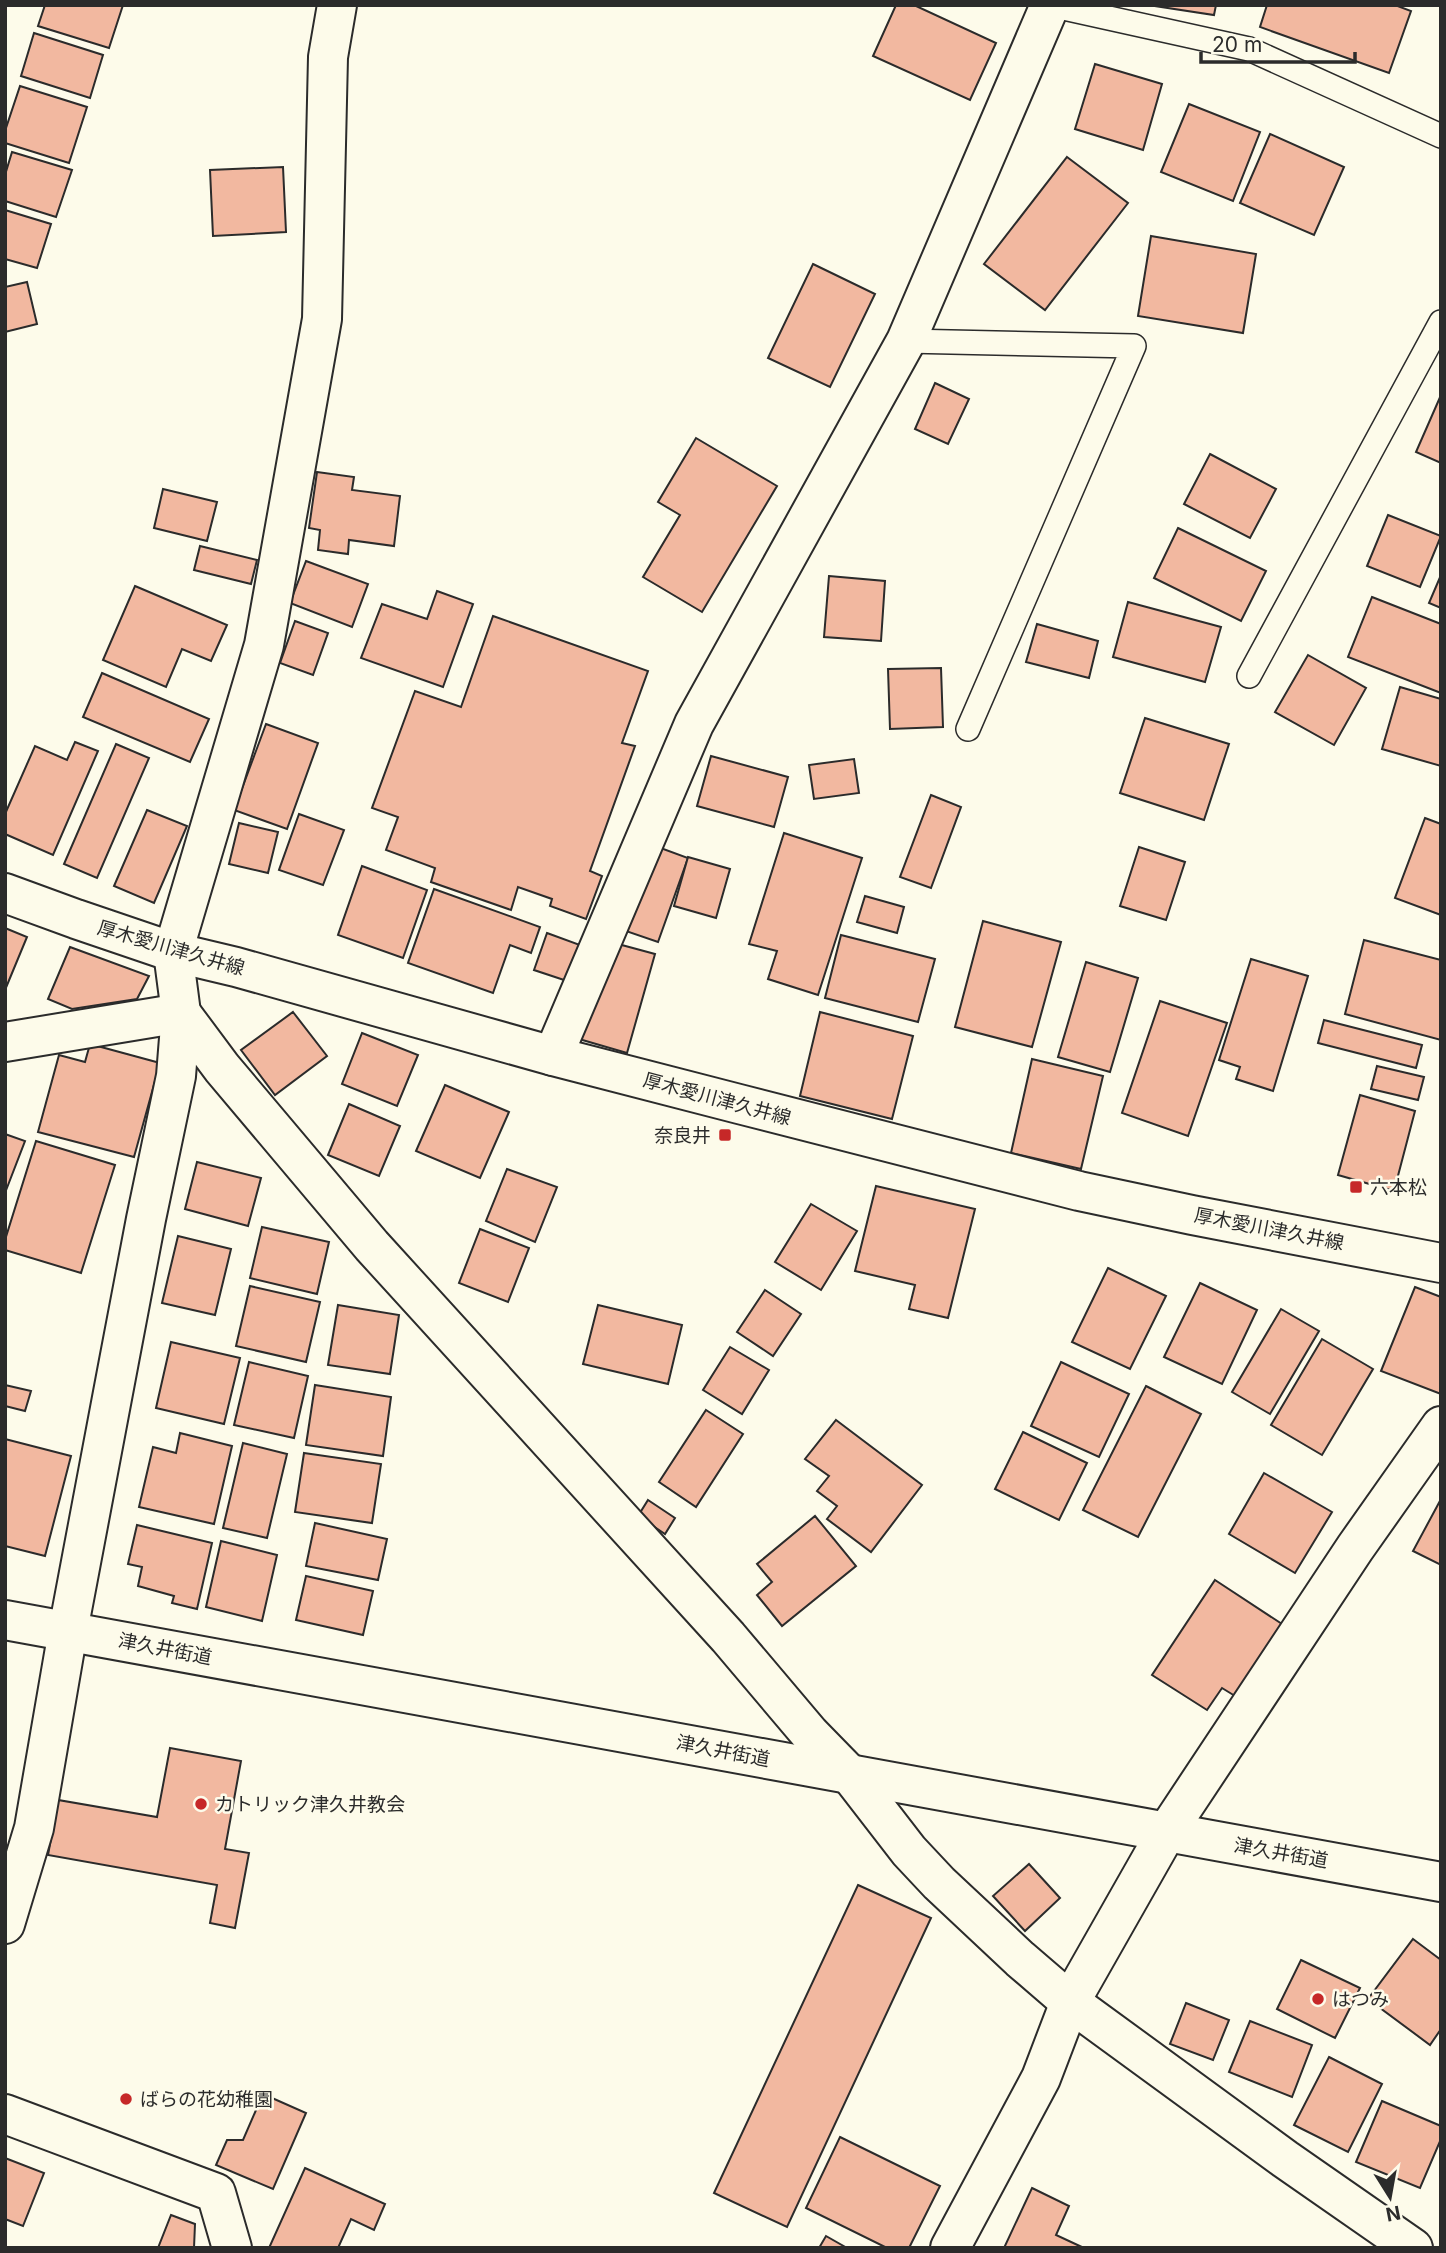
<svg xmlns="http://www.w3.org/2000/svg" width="1446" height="2253" viewBox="0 0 1446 2253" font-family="Inter,'Noto Sans JP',sans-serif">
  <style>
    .building { fill: #f2b8a0; stroke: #2b2b2b; stroke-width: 2 }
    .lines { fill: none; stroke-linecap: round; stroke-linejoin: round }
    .service-casing { stroke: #2b2b2b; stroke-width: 26 }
    .minor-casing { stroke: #2b2b2b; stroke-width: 42 }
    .tertiary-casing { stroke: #2b2b2b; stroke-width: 42 }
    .primary-casing { stroke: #2b2b2b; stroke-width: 42 }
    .trunk-casing { stroke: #2b2b2b; stroke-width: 42 }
    .service { stroke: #fdfbea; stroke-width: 23 }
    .minor { stroke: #fdfbea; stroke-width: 38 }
    .tertiary { stroke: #fdfbea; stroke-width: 38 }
    .primary { stroke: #fdfbea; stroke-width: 38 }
    .trunk { stroke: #fdfbea; stroke-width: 38 }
    .poi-dot { fill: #c62828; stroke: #fdfbea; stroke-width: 2.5 }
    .labels { text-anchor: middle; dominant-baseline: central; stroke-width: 5; stroke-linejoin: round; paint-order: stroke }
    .street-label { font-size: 19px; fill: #2b2b2b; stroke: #fdfbea }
    .poi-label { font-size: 19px; fill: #2b2b2b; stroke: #fdfbea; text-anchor: start }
  </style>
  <rect width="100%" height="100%" fill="#fdfbea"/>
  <g class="building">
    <path d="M45 5H123L109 48 38 26Z"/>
    <path d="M896 5H914L996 43 970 100 873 56Z"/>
    <path d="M1148 5H1216L1214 15Z"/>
    <path d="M1267 5H1395L1411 11 1389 73 1260 27Z"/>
    <path d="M34 33 103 55 90 98 21 76Z"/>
    <path d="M1095 64 1162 84 1143 150 1075 129Z"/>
    <path d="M20 86 87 107 69 163 5 143V131Z"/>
    <path d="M1189 104 1260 132 1233 201 1161 172Z"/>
    <path d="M1270 134 1344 167 1314 235 1240 203Z"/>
    <path d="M12 152 72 170 56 217 5 201V175Z"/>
    <path d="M1067 157 1128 203 1045 310 984 264Z"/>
    <path d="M283 167 286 232 213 236 210 170Z"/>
    <path d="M5 210 51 224 37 268 5 259Z"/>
    <path d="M1151 236 1256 254 1243 333 1138 316Z"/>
    <path d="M813 264 875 294 830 387 768 358Z"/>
    <path d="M27 282 37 324 5 332V287Z"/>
    <path d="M935 383 969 399 948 444 915 429Z"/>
    <path d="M1441 395V463L1416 452Z"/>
    <path d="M696 438 777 486 702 612 643 577 680 515 658 502Z"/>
    <path d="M1210 454 1276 489 1250 538 1184 504Z"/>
    <path d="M317 472 354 477 352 490 400 496 394 546 349 540 348 554 318 550 320 530 309 528Z"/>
    <path d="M163 489 217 502 207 541 154 528Z"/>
    <path d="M1388 515 1441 536 1420 587 1367 566Z"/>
    <path d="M1178 528 1266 571 1241 621 1154 578Z"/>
    <path d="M200 546 257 560 251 584 194 570Z"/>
    <path d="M306 561 368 584 352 627 290 603Z"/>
    <path d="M1441 575V608L1429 603Z"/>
    <path d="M829 576 885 581 881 641 824 637Z"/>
    <path d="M135 586 227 625 211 661 182 649 166 687 103 660Z"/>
    <path d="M437 591 473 604 443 687 361 658 382 604 427 619Z"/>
    <path d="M1372 597 1441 624V693L1348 657Z"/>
    <path d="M1128 602 1221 627 1205 682 1113 657Z"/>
    <path d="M493 616 648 671 622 743 635 746 590 871 602 876 586 919 550 906 552 899 518 887 511 910 431 882 435 868 386 850 398 817 372 808 415 691 461 707Z"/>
    <path d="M295 621 328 633 313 675 280 663Z"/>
    <path d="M1037 624 1098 641 1089 678 1026 662Z"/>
    <path d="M1308 655 1366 688 1334 745 1275 712Z"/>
    <path d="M941 668 943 727 890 729 888 669Z"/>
    <path d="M102 673 209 719 190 762 83 717Z"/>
    <path d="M1400 687 1441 699V766L1382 749Z"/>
    <path d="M1145 718 1229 744 1204 820 1120 793Z"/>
    <path d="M266 724 318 743 287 829 234 810Z"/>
    <path d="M75 742 98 751 53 855 5 834V814L35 746 67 760Z"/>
    <path d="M116 744 149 758 97 878 64 864Z"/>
    <path d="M711 756 788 777 774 827 697 806Z"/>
    <path d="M854 759 859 793 814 799 809 765Z"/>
    <path d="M931 795 961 807 931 888 900 877Z"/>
    <path d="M147 810 187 826 154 903 114 886Z"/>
    <path d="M299 814 344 830 323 885 279 870Z"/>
    <path d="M1425 818 1441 824V915L1395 898Z"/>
    <path d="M239 823 278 832 268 873 229 864Z"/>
    <path d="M784 833 862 858 818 995 768 979 777 951 749 944Z"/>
    <path d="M647 843 688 858 658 942 617 928Z"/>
    <path d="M1139 847 1185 862 1166 920 1120 906Z"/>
    <path d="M688 857 730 869 716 918 674 906Z"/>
    <path d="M362 866 427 890 403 958 338 935Z"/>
    <path d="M434 889 540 927 531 953 510 945 493 993 408 963Z"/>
    <path d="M865 896 904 907 897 933 857 922Z"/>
    <path d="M983 921 1061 942 1032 1047 955 1027Z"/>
    <path d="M5 928 27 937 5 990Z"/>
    <path d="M547 933 580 945 567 981 534 970Z"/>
    <path d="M841 935 935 959 918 1022 825 998Z"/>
    <path d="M1364 940 1441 960V1040L1345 1014Z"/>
    <path d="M607 941 655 954 627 1053 579 1039Z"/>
    <path d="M70 947 149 976 137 999 72 1009 48 999Z"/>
    <path d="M1251 959 1308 976 1273 1091 1236 1079 1240 1067 1219 1060Z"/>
    <path d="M1086 962 1138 978 1110 1072 1058 1057Z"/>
    <path d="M1160 1001 1227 1023 1188 1136 1122 1113Z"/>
    <path d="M293 1012 327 1056 275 1095 241 1050Z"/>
    <path d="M820 1012 913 1036 892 1119 800 1096Z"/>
    <path d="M1324 1020 1422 1045 1416 1068 1318 1043Z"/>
    <path d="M362 1033 418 1055 397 1106 342 1084Z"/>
    <path d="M90 1044 160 1063 134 1157 38 1132 59 1055 85 1062Z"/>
    <path d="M1032 1059 1103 1076 1081 1169 1011 1153Z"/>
    <path d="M1377 1066 1424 1077 1418 1100 1371 1089Z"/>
    <path d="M445 1085 509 1112 480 1178 416 1151Z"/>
    <path d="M1360 1095 1415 1111 1394 1191 1338 1175Z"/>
    <path d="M349 1104 400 1126 379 1176 328 1155Z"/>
    <path d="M5 1134 25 1141 5 1193Z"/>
    <path d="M36 1141 115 1165 81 1273 5 1250V1240Z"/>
    <path d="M197 1162 261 1178 248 1226 185 1209Z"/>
    <path d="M507 1169 557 1187 535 1242 486 1221Z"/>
    <path d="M876 1186 975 1209 948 1318 909 1309 915 1285 855 1271Z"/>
    <path d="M811 1204 857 1231 821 1290 775 1262Z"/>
    <path d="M262 1227 329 1242 317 1294 250 1278Z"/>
    <path d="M480 1229 529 1248 508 1302 459 1283Z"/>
    <path d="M178 1236 231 1249 215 1315 162 1303Z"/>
    <path d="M1108 1268 1166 1296 1130 1369 1072 1342Z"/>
    <path d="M1200 1283 1257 1310 1222 1384 1164 1357Z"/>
    <path d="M250 1286 320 1302 306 1362 236 1346Z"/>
    <path d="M1415 1287 1441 1297V1394L1381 1371Z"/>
    <path d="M765 1290 801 1314 773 1356 737 1332Z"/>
    <path d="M338 1305 399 1315 390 1374 328 1365Z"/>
    <path d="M598 1305 682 1325 668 1384 583 1364Z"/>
    <path d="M1281 1309 1319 1331 1270 1414 1232 1392Z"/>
    <path d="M1322 1339 1373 1369 1322 1455 1271 1425Z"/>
    <path d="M171 1342 240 1358 224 1424 156 1408Z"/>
    <path d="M730 1347 769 1370 742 1414 703 1390Z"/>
    <path d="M249 1362 308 1376 294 1438 234 1425Z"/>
    <path d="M1061 1362 1129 1394 1099 1457 1031 1426Z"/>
    <path d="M5 1385 31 1391 25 1411 5 1406Z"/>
    <path d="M315 1385 391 1397 383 1456 306 1445Z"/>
    <path d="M1146 1386 1201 1414 1138 1537 1083 1510Z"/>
    <path d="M706 1410 743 1434 696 1507 659 1482Z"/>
    <path d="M836 1420 922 1485 871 1552 827 1519 837 1506 817 1491 829 1476 805 1459Z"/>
    <path d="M1023 1432 1087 1463 1059 1520 995 1489Z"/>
    <path d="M180 1433 232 1446 214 1524 139 1507 153 1447 176 1453Z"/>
    <path d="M5 1439 71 1456 45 1556 5 1546Z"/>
    <path d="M243 1443 287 1454 267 1538 223 1528Z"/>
    <path d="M304 1453 381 1464 372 1523 295 1512Z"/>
    <path d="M1264 1473 1332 1512 1295 1573 1229 1534Z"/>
    <path d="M1441 1499V1565L1413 1551Z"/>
    <path d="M648 1500 675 1518 665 1534 638 1516Z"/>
    <path d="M815 1516 856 1566 782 1626 757 1595 772 1582 757 1564Z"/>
    <path d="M315 1523 387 1539 378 1580 306 1566Z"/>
    <path d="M137 1525 212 1543 197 1609 172 1603 174 1596 138 1586 142 1567 128 1564Z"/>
    <path d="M221 1541 277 1555 262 1621 206 1607Z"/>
    <path d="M306 1576 373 1591 363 1635 296 1620Z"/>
    <path d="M1215 1580 1282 1624 1235 1696 1222 1688 1207 1710 1152 1675Z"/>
    <path d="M170 1748 241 1761 225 1849 249 1853 235 1928 210 1923 217 1885 48 1855 58 1800 157 1817Z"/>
    <path d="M1029 1864 1060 1898 1025 1931 993 1896Z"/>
    <path d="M858 1885 931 1918 787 2227 714 2193Z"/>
    <path d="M1413 1939 1441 1960V2029L1430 2045 1368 1999Z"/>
    <path d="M1301 1960 1360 1988 1335 2038 1277 2009Z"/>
    <path d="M1186 2003 1229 2020 1213 2060 1170 2044Z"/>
    <path d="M1250 2021 1312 2045 1292 2097 1229 2072Z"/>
    <path d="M1329 2057 1382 2084 1348 2152 1294 2125Z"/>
    <path d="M263 2094 306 2113 273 2189 216 2165 227 2140H243Z"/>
    <path d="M1382 2101 1441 2126V2139L1420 2188 1356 2162Z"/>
    <path d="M840 2137 940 2186 909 2248H887L806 2208Z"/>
    <path d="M5 2158 44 2173 23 2226 5 2219Z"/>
    <path d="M305 2168 385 2204 374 2230 351 2219 338 2248H269Z"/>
    <path d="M1032 2188 1069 2206 1056 2235 1084 2248H1004Z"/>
    <path d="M171 2215 195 2224 194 2248H158Z"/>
    <path d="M826 2236 847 2248H819Z"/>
  </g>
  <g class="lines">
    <g class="service-casing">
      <g id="service">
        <path d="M1050 5 1249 49 1441 136"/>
        <path d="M906 341 1134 346 968 729"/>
        <path d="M1249 676 1441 322"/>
      </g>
    </g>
    <g class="minor-casing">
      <g id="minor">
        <path d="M181 1013 222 1068 372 1246 728 1637 810 1734 851 1776"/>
        <path d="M5 1042 181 1013"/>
        <path d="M553 1056 694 724 906 341 1050 5"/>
        <path d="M5 1924 34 1828 68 1631 119 1361 146 1219 176 1076 181 1013 173 952 264 645 322 319 328 57 337 5"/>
        <path d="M5 2114 216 2193 232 2248"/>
        <path d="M950 2248 1041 2078 1070 2002 1166 1833 1355 1548 1441 1426"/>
      </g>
    </g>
    <g class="tertiary-casing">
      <path id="tertiary" d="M851 1776 909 1851 939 1883 1020 1959 1070 2002 1285 2159 1413 2248"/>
    </g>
    <g class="primary-casing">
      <path id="primary" d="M5 893 76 919 173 952 236 967 553 1056 739 1104 1079 1191 1192 1215 1441 1263"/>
    </g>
    <g class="trunk-casing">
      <path id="trunk" d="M5 1620 1441 1882"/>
    </g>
    <use href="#service" class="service"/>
    <use href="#minor" class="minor"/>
    <use href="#tertiary" class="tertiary"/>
    <use href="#primary" class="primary"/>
    <use href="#trunk" class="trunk"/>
  </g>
  <g class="poi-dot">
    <rect x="718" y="1128" width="14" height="14" rx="3.5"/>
    <rect x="1349" y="1180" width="14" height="14" rx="3.5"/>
    <circle cx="201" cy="1804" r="7"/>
    <circle cx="1318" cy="1999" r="7"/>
    <circle cx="126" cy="2099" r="7"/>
  </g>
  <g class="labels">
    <g class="street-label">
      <text transform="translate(171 948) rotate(16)">厚木愛川津久井線</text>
      <text transform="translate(717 1099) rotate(15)">厚木愛川津久井線</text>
      <text transform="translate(1269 1229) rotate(11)">厚木愛川津久井線</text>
      <text transform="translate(165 1649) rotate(11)">津久井街道</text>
      <text transform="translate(723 1751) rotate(11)">津久井街道</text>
      <text transform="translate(1281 1853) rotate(10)">津久井街道</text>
    </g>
    <g class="poi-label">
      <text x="711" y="1135" text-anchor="end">奈良井</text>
      <text x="1370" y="1187">六本松</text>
      <text x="215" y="1804">カトリック津久井教会</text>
      <text x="1332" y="1999">はつみ</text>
      <text x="140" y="2099">ばらの花幼稚園</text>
    </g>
  </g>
  <rect width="1446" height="2253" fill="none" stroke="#2b2b2b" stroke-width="14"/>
  <g transform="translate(1390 2197) rotate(169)" stroke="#fdfbea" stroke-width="5" paint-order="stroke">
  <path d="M0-5L12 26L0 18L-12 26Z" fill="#2b2b2b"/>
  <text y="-10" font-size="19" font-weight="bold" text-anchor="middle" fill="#2b2b2b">N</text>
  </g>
  <path d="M1201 52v10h154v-10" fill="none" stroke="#2b2b2b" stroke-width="3.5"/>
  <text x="1212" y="52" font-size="21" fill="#2b2b2b" stroke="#fdfbea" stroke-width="5" paint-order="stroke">20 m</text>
</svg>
